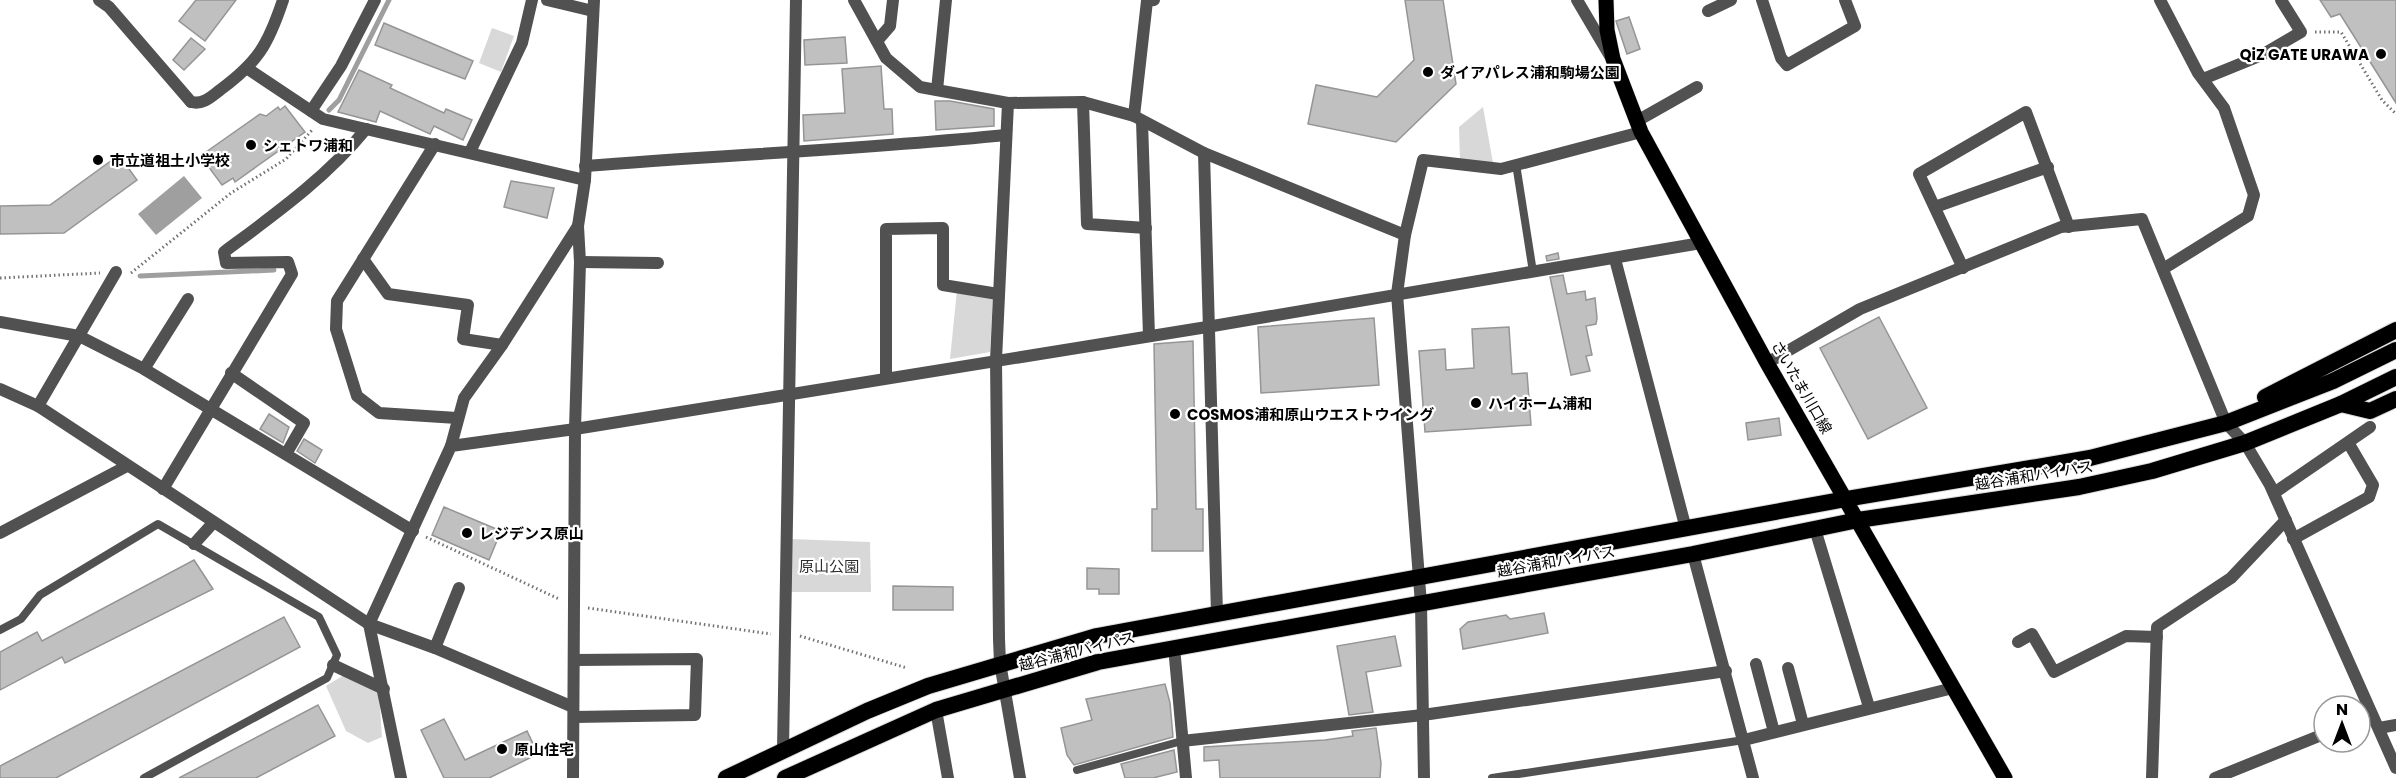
<svg xmlns="http://www.w3.org/2000/svg" width="2396" height="778" viewBox="0 0 2396 778" font-family="Poppins,'Noto Sans JP',sans-serif">
  <style>
    .green { fill: #d8d8d8 }
    .water { fill: #9f9f9f }
    .lines { fill: none; stroke-linecap: round; stroke-linejoin: round }
    .stream { stroke: #9f9f9f; stroke-width: 5 }
    .building { fill: #c0c0c0; stroke: #959595; stroke-width: 1.5 }
    .primary-casing { stroke: #dbdbdb; stroke-width: 16 }
    .trunk-casing { stroke: #dbdbdb; stroke-width: 18 }
    .path { stroke: #737373; stroke-width: 3; stroke-dasharray: 1.5 3; stroke-linecap: butt }
    .service { stroke: #515151; stroke-width: 8 }
    .pedestrian { stroke: #515151; stroke-width: 12 }
    .minor { stroke: #515151; stroke-width: 12 }
    .tertiary { stroke: #515151; stroke-width: 12 }
    .primary { stroke: #000; stroke-width: 15 }
    .trunk { stroke: #000; stroke-width: 16 }
    .poi-dot { fill: #000; stroke: #fff; stroke-width: 2 }
    .labels { text-anchor: middle; dominant-baseline: central; stroke-width: 4.5; stroke-linejoin: round; paint-order: stroke }
    .poi-label { font-size: 15px; font-weight: bold; fill: #000; stroke: #fff; text-anchor: start }
    .street-label { font-size: 15px; fill: #000; stroke: #fff }
    .park-label { font-size: 15px; fill: #2f2f2f; stroke: #fff }
  </style>
  <rect width="100%" height="100%" fill="#fff"/>
  <g class="green">
    <path d="M492 28 514 36 501 72 479 63Z"/>
    <path d="M1483 107 1493 163 1460 160 1459 127Z"/>
    <path d="M957 290 993 296 990 352 950 359Z"/>
    <path d="M791 539 870 542 871 592H791Z"/>
    <path d="M344 675 376 690 379 695 382 737 368 743 346 731 326 686Z"/>
  </g>
  <path class="water" d="M184 176 202 198 156 235 138 214Z"/>
  <g class="lines">
    <g class="stream">
      <path d="M329 110 339 100 389 0"/>
      <path d="M140 276 274 270"/>
    </g>
  </g>
  <g class="building">
    <path d="M196 0H236L205 41 179 21Z"/>
    <path d="M1405 0H1443L1456 84 1396 142 1308 124 1316 85 1377 97 1414 60Z"/>
    <path d="M2320 0H2396V103L2340 14 2331 17Z"/>
    <path d="M1629 17 1640 49 1627 54 1616 21Z"/>
    <path d="M384 23 473 61 465 79 375 45Z"/>
    <path d="M845 37 847 63 805 65 804 40Z"/>
    <path d="M191 38 205 49 184 70 173 60Z"/>
    <path d="M881 66 884 109H892L893 134 804 141 803 115 845 113 842 69Z"/>
    <path d="M359 70 392 85 390 88 444 113 446 109 472 120 463 140 434 126 430 134 380 111 376 122 338 112Z"/>
    <path d="M935 101H950L994 109V126L936 130Z"/>
    <path d="M285 106 305 132 235 182 233 178 222 185 202 158 207 155 206 152 260 114 266 116 278 107 280 110Z"/>
    <path d="M119 155 137 180 64 233 0 234V206L50 205Z"/>
    <path d="M511 181 554 188 547 218 504 207Z"/>
    <path d="M1558 253 1559 259 1547 261 1546 256Z"/>
    <path d="M1563 275 1567 294 1585 291 1586 300 1595 298 1597 318 1596 324 1586 326 1592 355 1586 356 1590 371 1571 375 1550 277Z"/>
    <path d="M1879 317 1927 408 1868 439 1820 348Z"/>
    <path d="M1374 318 1379 385 1261 393 1258 327Z"/>
    <path d="M1509 327 1512 374 1527 373 1531 425 1425 432 1419 351 1445 349 1446 370 1474 368 1472 329Z"/>
    <path d="M1193 341 1196 509H1203V551H1152V509H1157L1154 344Z"/>
    <path d="M269 414 289 427 283 443 260 429Z"/>
    <path d="M1779 418 1781 435 1748 440 1746 423Z"/>
    <path d="M304 439 322 450 315 463 297 451Z"/>
    <path d="M444 507 501 531 489 560 432 535Z"/>
    <path d="M194 560 213 589 65 663 62 657 0 690V652L37 632 42 641Z"/>
    <path d="M1087 568 1119 569V594H1099V589H1087Z"/>
    <path d="M893 586 953 587V610H893Z"/>
    <path d="M1544 613 1548 633 1463 649 1460 629 1468 622 1506 615 1510 619Z"/>
    <path d="M284 617 300 647 56 778H0V766Z"/>
    <path d="M1395 636 1401 666 1366 672 1373 712 1349 715 1337 646Z"/>
    <path d="M1165 684 1170 703 1173 737 1074 765 1067 755 1061 728 1092 720 1086 699Z"/>
    <path d="M318 705 335 736 256 778H179Z"/>
    <path d="M444 719 465 760 527 731 538 754 489 778H444L421 730Z"/>
    <path d="M1376 728 1381 763 1380 778H1220L1219 760 1204 761V747L1325 740 1353 736 1352 731Z"/>
    <path d="M1174 750 1177 772 1153 778H1125L1121 764Z"/>
  </g>
  <g class="lines">
    <g class="primary-casing">
      <path id="primary" d="M1606 0 1607 30 1613 59 1641 132 1767 363 2005 778"/>
    </g>
    <g class="trunk-casing">
      <g id="trunk">
        <path d="M2265 397 2396 330"/>
        <path d="M2341 404 2370 411 2396 399"/>
        <path d="M726 778 867 711 928 686 1097 636 1846 499 2090 458 2226 423 2333 381 2396 350"/>
        <path d="M785 778 936 710 1098 662 1693 554 1858 520 2079 487 2152 471 2245 443 2341 404 2396 377"/>
      </g>
    </g>
    <g class="path">
      <path d="M2315 32H2341L2382 100 2396 114"/>
      <path d="M131 273 231 193 286 159 313 129"/>
      <path d="M0 278 100 273"/>
      <path d="M426 537 559 599"/>
      <path d="M588 608 771 634"/>
      <path d="M800 636 907 668"/>
    </g>
    <g class="service">
      <path d="M1516 164 1533 272"/>
      <path d="M0 630 21 619 40 595 158 524 319 617 337 655 327 678 144 778"/>
      <path d="M1077 770 1182 741"/>
      <path d="M1492 778 1744 740"/>
    </g>
    <path class="pedestrian" d="M333 665 384 689"/>
    <g class="minor">
      <path d="M547 0 593 11"/>
      <path d="M854 0 886 58 920 87 1008 103 1083 102 1134 116 1204 153 1405 235"/>
      <path d="M1577 0 1610 56"/>
      <path d="M1762 0 1781 58 1787 65 1855 26 1845 0"/>
      <path d="M2160 0 2198 73 2224 108 2254 195 2248 216 2163 269"/>
      <path d="M1708 11 1731 0"/>
      <path d="M877 41 890 26 893 0"/>
      <path d="M248 69 323 119 585 180"/>
      <path d="M2203 79 2262 55 2301 32 2281 0"/>
      <path d="M937 90 946 0"/>
      <path d="M191 102C203 105 211 97 220 90 258 62 268 45 283 0"/>
      <path d="M1083 102 1087 224 1146 228"/>
      <path d="M1008 103 996 360 999 639 1000 663 1020 778"/>
      <path d="M311 111 341 66 375 0"/>
      <path d="M1134 116 1147 1 1154 0"/>
      <path d="M1142 121 1149 336"/>
      <path d="M1637 121 1697 87"/>
      <path d="M435 144 337 301 336 329 357 396 379 413 457 418"/>
      <path d="M470 152 522 43 532 0"/>
      <path d="M1204 153 1217 614"/>
      <path d="M585 166C725 155 866 149 1006 135"/>
      <path d="M1935 207 2048 167"/>
      <path d="M363 259 388 294 468 305 463 339 502 345"/>
      <path d="M1615 259 1686 529"/>
      <path d="M580 262 658 263"/>
      <path d="M1963 268 1919 174 2026 112 2069 227"/>
      <path d="M0 322 79 336 144 369 413 531"/>
      <path d="M1767 363 1860 309 2061 227 2142 219 2226 423 2245 443 2270 485 2396 768"/>
      <path d="M144 369 188 299"/>
      <path d="M231 373 304 423 286 454"/>
      <path d="M886 378V229L943 228V285L998 294"/>
      <path d="M0 389 38 406 369 624 435 648 573 707"/>
      <path d="M38 406 116 272"/>
      <path d="M451 446 464 398 502 345 578 226"/>
      <path d="M163 489 292 274 288 262 226 263 224 252C275 214 326 178 366 129"/>
      <path d="M2274 493 2370 427"/>
      <path d="M1815 529 1869 707"/>
      <path d="M0 533 127 466"/>
      <path d="M2293 539 2369 497 2373 485 2349 444"/>
      <path d="M194 544 213 523"/>
      <path d="M1693 554 1753 778"/>
      <path d="M2018 642 2032 634 2054 672 2126 636 2157 637"/>
      <path d="M1174 647 1186 778"/>
      <path d="M435 648 459 588"/>
      <path d="M1756 664 1774 732"/>
      <path d="M1788 668 1803 724"/>
      <path d="M936 710 948 778"/>
      <path d="M574 717 695 715 697 659 574 660"/>
      <path d="M2379 728 2396 725"/>
      <path d="M1744 740 1953 688"/>
      <path d="M1182 741 1423 715 1726 671"/>
      <path d="M783 750 796 0"/>
      <path d="M401 778 369 624 451 446 575 429 1207 327 1701 243"/>
      <path d="M573 778 575 429 580 262 578 226 585 180 594 0"/>
      <path d="M1424 778 1421 604 1397 294 1405 235 1423 160 1501 169 1641 132"/>
      <path d="M2152 778 2157 627 2231 578 2286 520"/>
      <path d="M2215 778 2324 734"/>
    </g>
    <path class="tertiary" d="M99 0 109 7 191 102"/>
    <use href="#primary" class="primary"/>
    <use href="#trunk" class="trunk"/>
  </g>
  <g class="poi-dot">
    <circle cx="2381" cy="54" r="6"/>
    <circle cx="1428" cy="72" r="6"/>
    <circle cx="251" cy="145" r="6"/>
    <circle cx="98" cy="160" r="6"/>
    <circle cx="1476" cy="403" r="6"/>
    <circle cx="1175" cy="414" r="6"/>
    <circle cx="467" cy="533" r="6"/>
    <circle cx="502" cy="749" r="6"/>
  </g>
  <g class="labels">
    <g class="poi-label">
      <text x="2369" y="54" text-anchor="end">QiZ GATE URAWA</text>
      <text x="1440" y="72">ダイアパレス浦和駒場公園</text>
      <text x="263" y="145">シェトワ浦和</text>
      <text x="110" y="160">市立道祖土小学校</text>
      <text x="1488" y="403">ハイホーム浦和</text>
      <text x="1187" y="414">COSMOS浦和原山ウエストウイング</text>
      <text x="479" y="533">レジデンス原山</text>
      <text x="514" y="749">原山住宅</text>
    </g>
    <g class="street-label">
      <text transform="translate(1802 387) rotate(60)">さいたま川口線</text>
      <text transform="translate(2034 475) rotate(-9)">越谷浦和バイパス</text>
      <text transform="translate(1556 561) rotate(-10)">越谷浦和バイパス</text>
      <text transform="translate(1077 651) rotate(-14)">越谷浦和バイパス</text>
    </g>
    <g class="park-label">
      <text x="829" y="566">原山公園</text>
    </g>
  </g>
  <g transform="translate(2342 724)"><circle r="28" fill="#ffffff" stroke="#999999" stroke-width="1.5"/>
  <path d="M0-4.5L10 22L0 15L-10 22Z" fill="#000000"/>
  <text y="-9" font-size="16" font-weight="bold" text-anchor="middle" fill="#000000">N</text>
  </g>
</svg>
